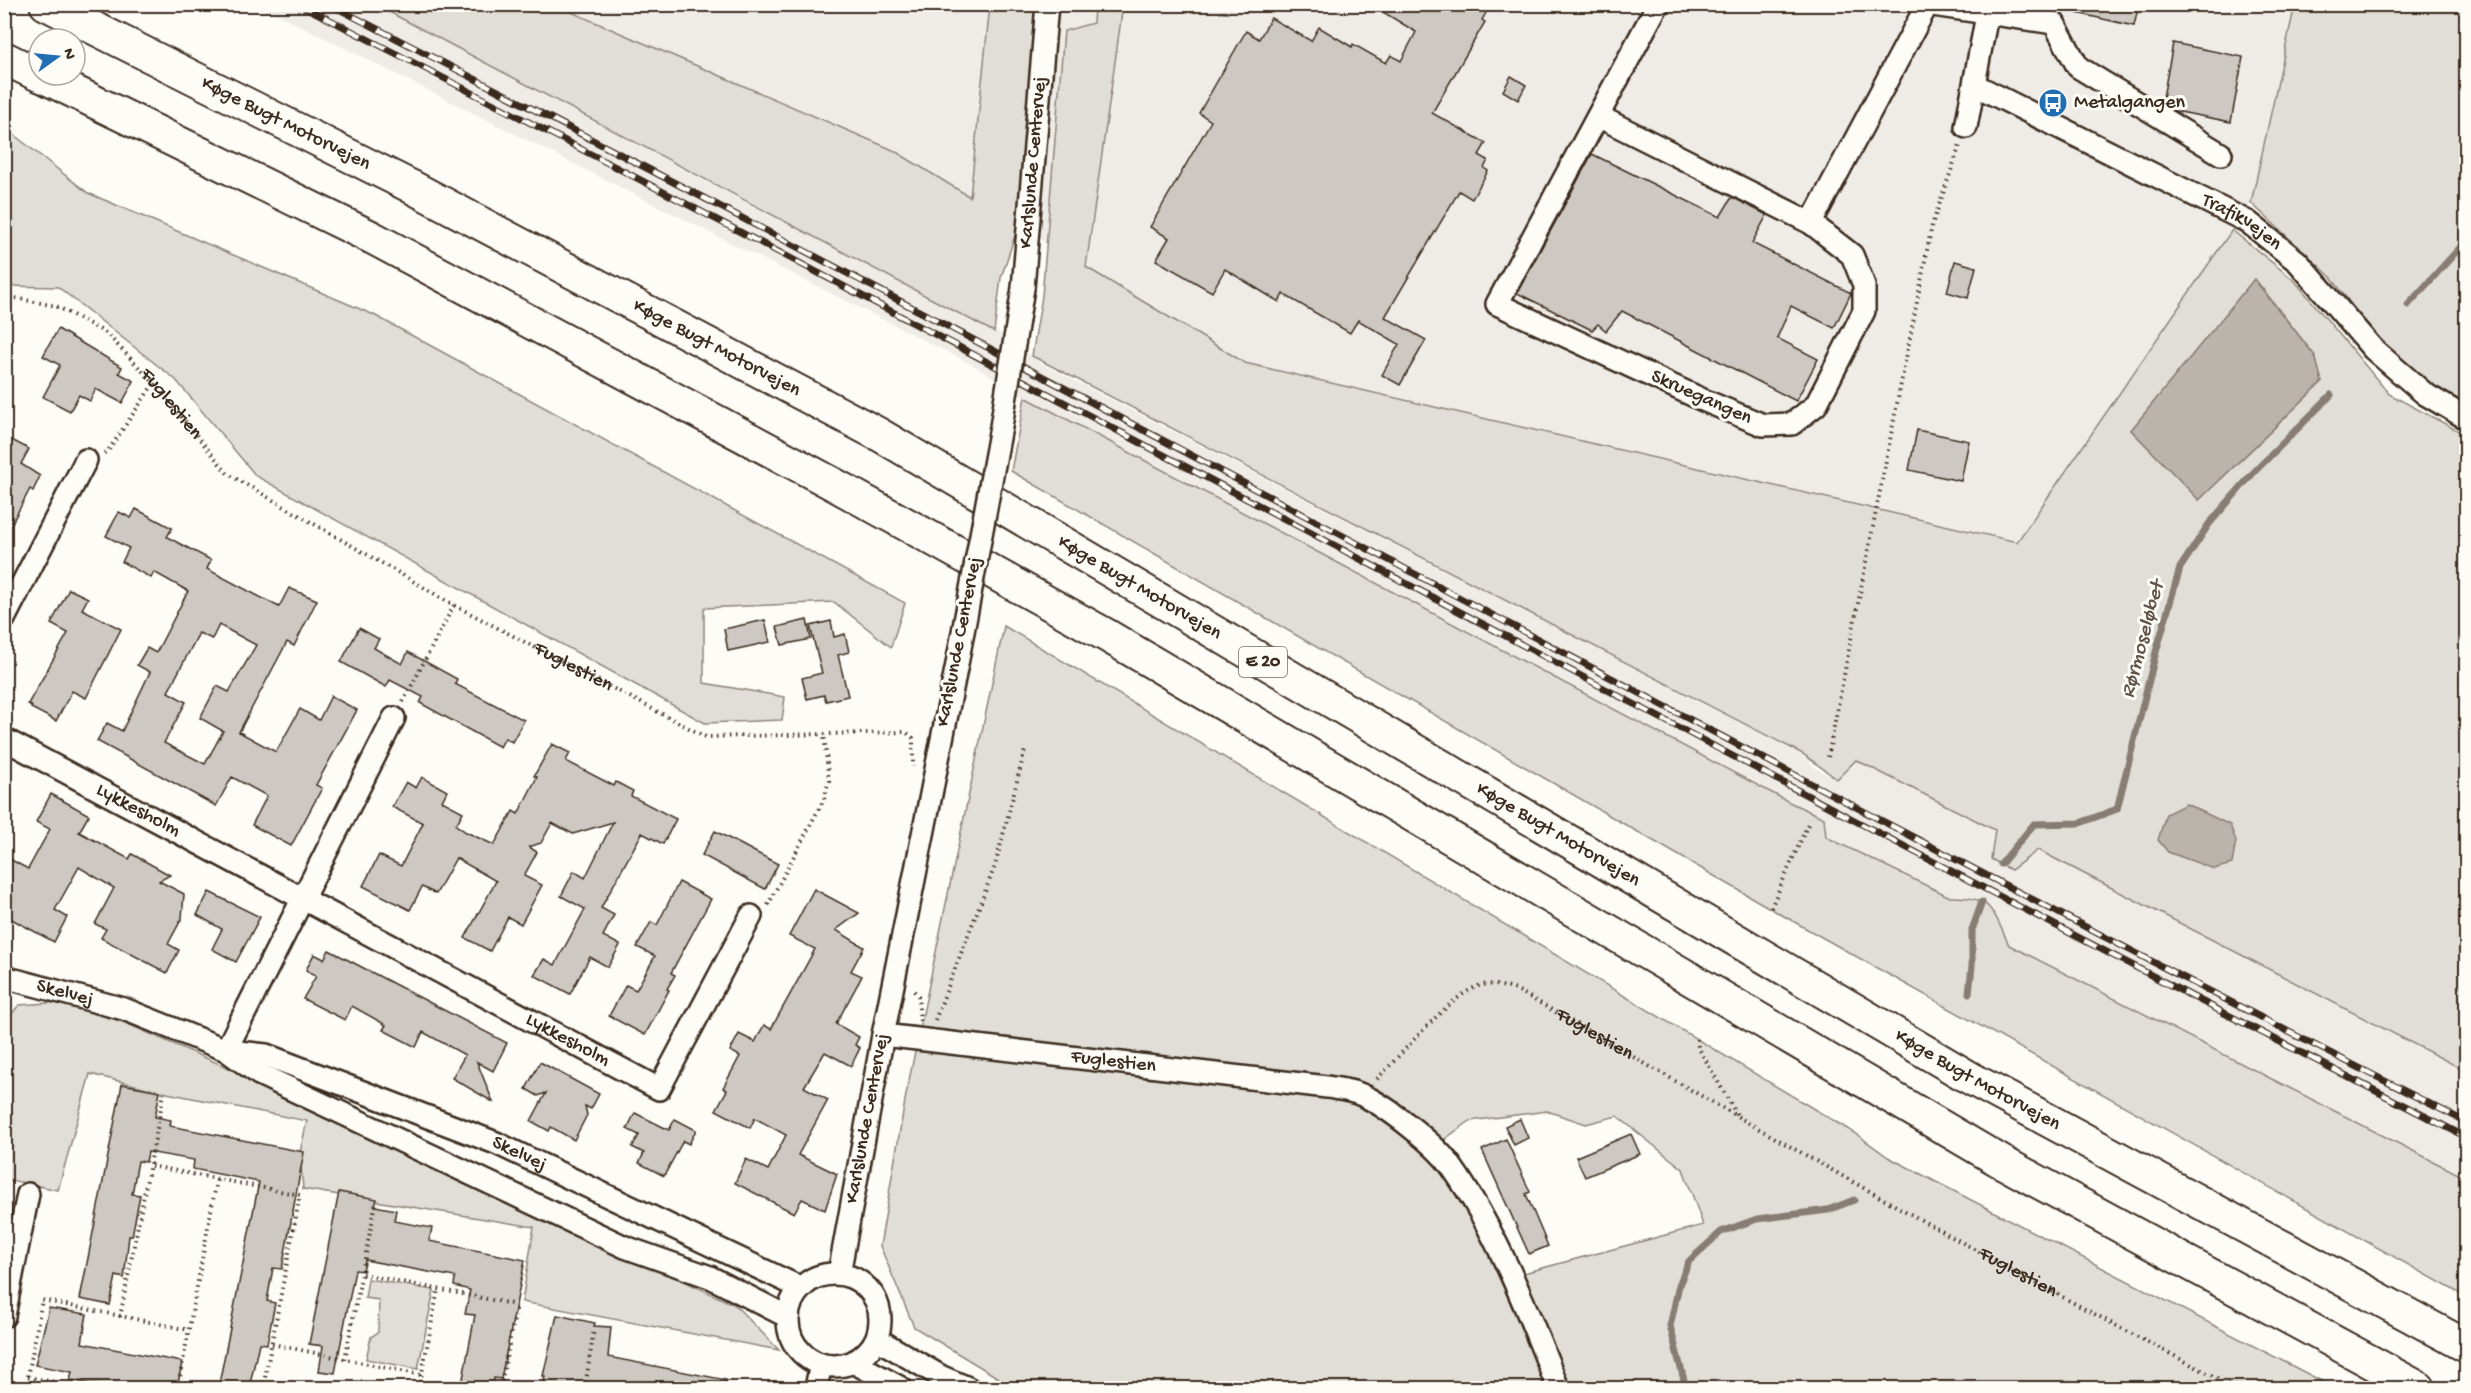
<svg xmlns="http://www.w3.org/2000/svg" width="2471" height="1393" viewBox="0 0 2471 1393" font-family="'Gochi Hand',sans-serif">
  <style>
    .built { fill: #efece7 }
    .green { fill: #e1ded7; stroke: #8e847a; stroke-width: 1.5; fill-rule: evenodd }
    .water { fill: #bbb4ad; stroke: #887d74; stroke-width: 1.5 }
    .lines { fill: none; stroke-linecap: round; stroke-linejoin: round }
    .stream { stroke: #887d74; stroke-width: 7 }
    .building { fill: #cdc8c2; stroke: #3b2a1e; stroke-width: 1.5; fill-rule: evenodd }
    .minor-casing { stroke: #3b2a1e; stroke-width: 26 }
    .highway-casing { stroke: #3b2a1e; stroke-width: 36 }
    .path { stroke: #3b2a1e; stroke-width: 4; stroke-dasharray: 1.5 4.5; stroke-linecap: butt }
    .minor { stroke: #fdfcf7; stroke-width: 21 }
    .highway { stroke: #fdfcf7; stroke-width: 32 }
    .rail-casing { stroke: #3b2a1e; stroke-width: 7 }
    .rail { stroke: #fdfcf7; stroke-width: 4.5; stroke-dasharray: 14; stroke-linecap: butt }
    .minor-bridge-casing { stroke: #3b2a1e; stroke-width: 26; stroke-linecap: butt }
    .minor-bridge { stroke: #fdfcf7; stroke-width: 21 }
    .labels { text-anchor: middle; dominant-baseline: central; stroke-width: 6; stroke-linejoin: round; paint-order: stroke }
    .shield { fill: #fdfcf7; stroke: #75695f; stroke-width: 1.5 }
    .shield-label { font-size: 18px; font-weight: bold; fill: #3b2a1e }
    .poi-label { font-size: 20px; fill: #3b2a1e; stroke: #fdfcf7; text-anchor: start }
    .street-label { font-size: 20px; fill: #3b2a1e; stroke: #fdfcf7 }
    .water-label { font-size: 21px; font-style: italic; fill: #615349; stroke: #fdfcf7 }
  </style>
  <rect width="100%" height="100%" fill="#fdfcf7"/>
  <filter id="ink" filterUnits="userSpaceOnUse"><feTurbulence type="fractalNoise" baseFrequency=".0167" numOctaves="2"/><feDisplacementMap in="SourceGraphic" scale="12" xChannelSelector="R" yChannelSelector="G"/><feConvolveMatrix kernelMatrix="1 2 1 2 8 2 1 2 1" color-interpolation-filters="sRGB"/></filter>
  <g filter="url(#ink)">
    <g class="built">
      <path d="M259 5H376L993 328 1042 364 1803 754 1815 768 1837 779 1856 760 1996 830 1991 859 2011 870 2038 850 2466 1071V1178L2009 945 1992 907 1972 897H1950L1826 837 1824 818 1789 802 1034 402 973 365Z"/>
      <path d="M555 5H2295L2251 203 2017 542 1245 363 893 150Z"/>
    </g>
    <g class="green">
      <path d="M376 5H555L893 150 970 197 990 5H1035L1018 226 1001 278 994 332Z"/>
      <path d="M1094 5H1123L1086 267 1245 363 2017 542 2232 230 2295 281 2389 394 2466 435V1071L2038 850 2011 870 1991 859 1995 830 1856 760 1837 779 1803 754 1032 356 1042 296 1064 31 1093 23ZM2255 279 2315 356 2322 382 2199 500 2131 430Z"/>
      <path d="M2295 5H2466V406L2443 394 2382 346 2331 277 2251 203Z"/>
      <path d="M4 127 88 193 374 315 905 603 891 647 834 602 704 608V683L785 697 782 720 705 723 256 476 176 380 58 287 5 286Z"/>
      <path d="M1025 397 1789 802 1824 818 1826 837 1950 897C1993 896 1992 910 2009 945L2466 1178V1297L1782 915 1011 471Z"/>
      <path d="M1004 626 1856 1134 1888 1157 2335 1388H1015L914 1327 880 1246 906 1095ZM1547 1111 1586 1124 1617 1116 1683 1169 1703 1225 1520 1274 1445 1139 1470 1121Z"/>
      <path d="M62 1002 123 1022 247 1076 735 1305 779 1350 522 1302 534 1227 303 1189 300 1152 307 1121 167 1093 90 1074 58 1190 5 1179V1022L19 1005Z"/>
      <path d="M368 1279 434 1290 418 1369 366 1359 371 1337 378 1332 379 1300 365 1298Z"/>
    </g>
    <g class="water">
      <path d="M2254 279 2315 356 2322 382 2199 500 2131 430Z"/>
      <path d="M2186 804 2230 825 2236 841 2232 864 2214 869 2168 852 2158 840 2166 814Z"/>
    </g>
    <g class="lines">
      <g class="stream">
        <path d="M2408 305 2466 241"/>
        <path d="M2001 864 2034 824 2080 823 2117 809 2156 652 2180 568 2209 524 2255 471 2331 395"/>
        <path d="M1969 993 1972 966V930L1982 902"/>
        <path d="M1686 1388 1670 1326 1679 1285 1689 1261 1721 1232 1757 1219 1828 1210 1854 1200"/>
      </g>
    </g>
    <g class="building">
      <path d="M1370 4H1491L1482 20 1485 22 1432 113 1486 143 1479 155 1488 160 1484 168 1488 171 1472 199 1459 191 1385 317 1426 340 1400 385 1382 375 1399 344 1358 320 1350 333 1283 294 1279 302 1225 269 1212 292 1156 260 1169 238 1150 227 1211 121 1199 113 1246 31 1259 39 1271 18 1311 41 1319 27 1352 47 1353 44 1386 63 1391 55 1401 61 1416 32Z"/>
      <path d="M2073 4H2139L2134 26 2072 12Z"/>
      <path d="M2173 43 2243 57 2231 122 2175 111 2162 103Z"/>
      <path d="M1511 76 1526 85 1518 100 1503 91Z"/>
      <path d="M1592 154 1720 217 1732 197 1767 215 1752 243 1851 293 1834 328 1791 306 1777 338 1818 359 1796 401 1622 311 1606 331 1598 324 1592 330 1517 293Z"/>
      <path d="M1955 261 1976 267 1968 298 1947 292Z"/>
      <path d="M58 329 122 367 119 373 134 381 122 403 96 389 90 401 79 395 70 411 43 397 60 365 43 356Z"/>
      <path d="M1917 430 1969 441 1961 481 1909 470Z"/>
      <path d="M4 436 29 449 21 464 40 476 33 491 30 489 4 538Z"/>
      <path d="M136 509 172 528 167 537 211 560 207 569 279 607 289 588 317 600 294 646 287 642 239 732 276 752 300 709 319 720 331 696 357 710 316 785 322 788 291 846 252 825 267 796 232 777 216 806 97 741 107 723 122 731 150 672 137 665 147 648 156 653 188 591 154 572 151 578 122 562 129 548 106 536 119 512 131 518ZM219 625 256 645 229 692 217 686 200 718 223 731 205 764 164 743 186 702 168 692 199 633 212 639Z"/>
      <path d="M69 589 88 598 82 609 121 629 86 698 72 691 56 721 31 708 32 706 28 704 68 633 51 624Z"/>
      <path d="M765 620 770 642 728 651 724 629Z"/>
      <path d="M807 620 811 639 782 645 777 627Z"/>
      <path d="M831 621 834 637 845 634 849 652 838 655 848 696 826 701 824 695 807 699 802 678 822 673 810 626Z"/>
      <path d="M359 628 379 639 374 648 402 664 408 652 457 679 455 684 524 720 512 742 505 738 500 747 420 703 423 697 390 680 386 687 341 662Z"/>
      <path d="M552 744 570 753 566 761 614 786 616 782 633 791 631 796 676 819 663 844 642 833 601 908 614 915 603 936 620 945 608 967 590 957 570 994 534 975 544 959 555 965 585 909 561 896 574 871 585 878 613 822 573 834 552 823 541 843 529 847 537 852 524 876 542 885 521 924 508 917 490 951 465 938 496 881 456 858 436 894 422 887 410 910 363 886 379 855 401 866 423 823 392 807 406 782 416 788 422 777 447 791 442 801 463 812 456 825 466 832 494 845 513 811 518 814 537 777 534 776Z"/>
      <path d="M51 794 89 815 79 832 129 859 132 854 170 875 159 881 184 894 182 918 168 944 179 950 167 973 101 938 106 929 95 924 114 888 79 867 55 910 67 917 54 942 4 915V856L28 869 50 829 36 822Z"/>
      <path d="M715 831 778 864 765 889 702 855Z"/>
      <path d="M679 882 711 899 671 973 675 975 667 989 669 990 645 1035 609 1016 626 985 636 990 655 956 637 947 651 922 657 925Z"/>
      <path d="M814 889 859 913 836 930 864 947 851 971 862 976 836 1024 859 1037 855 1045 860 1048 851 1066 825 1052 804 1087 828 1100 798 1155 837 1174 825 1210 802 1199 794 1213 735 1183 746 1159 768 1170 786 1135 755 1118 750 1128 716 1110 727 1090 723 1088 740 1056 730 1051 739 1034 755 1042 764 1025 771 1029 815 949 789 936Z"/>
      <path d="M209 892 260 917 236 962 212 949 222 929 197 915Z"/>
      <path d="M329 950 507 1043 493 1071 477 1062 493 1102 452 1078 465 1055 423 1032 416 1047 383 1030 386 1025 352 1006 345 1020 303 999 316 976 306 970 314 954 324 959Z"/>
      <path d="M540 1062 599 1094 591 1109 585 1106 587 1115 574 1140 551 1127 549 1131 531 1121 546 1093 538 1096 526 1089Z"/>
      <path d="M122 1084 160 1091 155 1117 171 1120 170 1126 304 1152 282 1269 273 1268 267 1301 275 1303 267 1344 259 1343 249 1389H218L259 1182 193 1169 194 1160 148 1152 146 1162 138 1161 132 1194 140 1195 132 1236H129L124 1278 116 1276 110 1305 80 1299Z"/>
      <path d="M635 1113 669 1130 675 1119 696 1130 689 1144 683 1141 664 1176 639 1163 644 1153 632 1147 639 1135 627 1129Z"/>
      <path d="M1520 1119 1528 1138 1514 1145 1505 1126Z"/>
      <path d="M1631 1134 1640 1154 1585 1177 1576 1157Z"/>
      <path d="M1506 1139 1530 1192 1526 1194 1548 1246 1529 1254 1482 1150Z"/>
      <path d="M339 1192 377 1199 375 1206 396 1210 394 1221 432 1228 429 1241 525 1260 501 1379 494 1378 492 1389H461L475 1315 465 1314 470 1290 454 1286 455 1277 365 1260 363 1271 355 1270 335 1373 319 1371 323 1346 309 1344Z"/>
      <path d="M49 1308 87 1314 82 1343 182 1362 177 1389H115L70 1380 72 1372 35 1365Z"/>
      <path d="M557 1315 595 1323 594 1326 611 1327 608 1357 726 1380 725 1389H543L545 1376H543Z"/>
    </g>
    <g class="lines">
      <g class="minor-casing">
        <g id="minor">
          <path d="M1926 4 2054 23 2078 67 2221 154"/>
          <path id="s3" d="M1975 85 2248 222 2298 262 2373 349 2425 394 2466 418"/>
          <path d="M1598 116 1811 223 1852 255 1864 285V311L1816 405 1792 424 1763 425 1703 400 1497 304 1658 4"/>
          <path d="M1966 127 1989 4"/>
          <path d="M1811 223 1927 5"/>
          <path id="s4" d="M1023 288 1047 4"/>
          <path d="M4 619 86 460"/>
          <path id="s5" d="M4 739 659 1089 751 916"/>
          <path id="s6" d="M4 977 124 1009 226 1050 259 1074 625 1247 710 1277 788 1317"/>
          <path id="s7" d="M883 1035 1327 1087C1338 1089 1352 1090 1362 1095 1387 1106 1436 1145 1451 1166 1496 1229 1530 1317 1558 1388"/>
          <path d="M226 1050 394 718"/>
          <path id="s8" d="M229 1051 266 1055 496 1143 801 1288"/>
          <path id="s9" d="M839 1274 883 1035 958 659"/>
          <circle cx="834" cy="1320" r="46"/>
          <path d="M4 1316 28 1194"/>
          <path d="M877 1339 942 1377 968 1388"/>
          <path d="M853 1362 901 1388"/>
          <path d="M816 1388 821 1364"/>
        </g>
      </g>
      <g class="highway-casing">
        <g id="highway">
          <path id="s10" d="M46 4 410 186 880 435 1970 1078 2466 1346"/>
          <path d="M4 58 39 75"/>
          <path d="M40 75 373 238 837 486 1106 635 2000 1161 2419 1388"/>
        </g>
      </g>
      <g class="path">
        <path id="s1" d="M4 296 56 306 106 333 154 383 228 474 454 605 706 737 906 732 913 738V767"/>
        <path d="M104 453 108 451 154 383"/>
        <path d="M403 702 454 605"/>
        <path d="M1828 757 1932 225 1960 145"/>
        <path d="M768 905 824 799 829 781 824 735"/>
        <path d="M1771 908 1808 824"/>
        <path d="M914 991 918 996 920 1021"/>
        <path d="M935 1020 995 866 1025 750"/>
        <path d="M1697 1039 1698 1047 1737 1115"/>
        <path id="s2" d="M1377 1079C1399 1057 1449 997 1476 987 1489 981 1505 987 1517 990 1755 1127 1992 1264 2237 1388"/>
        <path d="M151 1166 300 1195 263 1388"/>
        <path d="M362 1274 517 1305 500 1388"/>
        <path d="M120 1317 164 1093"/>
        <path d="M272 1344 421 1375"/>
        <path d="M345 1359 376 1202"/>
        <path d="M28 1377 85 1388"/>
        <path d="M26 1388 42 1300 189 1330"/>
        <path d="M178 1388 217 1179"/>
        <path d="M419 1388 438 1290"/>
        <path d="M585 1388 594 1329"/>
      </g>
      <use href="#minor" class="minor"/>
      <use href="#highway" class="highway"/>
      <g class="rail-casing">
        <g id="rail">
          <path d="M299 4C1025 374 1740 768 2466 1137"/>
          <path d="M329 4C1045 370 1749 760 2466 1122"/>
        </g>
      </g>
      <use href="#rail" class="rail"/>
      <g class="minor-bridge-casing">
        <path id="minor-bridge" d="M958 659 1001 427 1023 288"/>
      </g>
      <use href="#minor-bridge" class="minor-bridge"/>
    </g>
  </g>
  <defs>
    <g id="bus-disc" transform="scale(1.5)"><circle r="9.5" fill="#1f6fb2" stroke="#fdfcf7"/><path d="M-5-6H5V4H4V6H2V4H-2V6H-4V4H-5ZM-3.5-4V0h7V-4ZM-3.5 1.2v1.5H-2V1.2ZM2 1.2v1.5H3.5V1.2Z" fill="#fff"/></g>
  </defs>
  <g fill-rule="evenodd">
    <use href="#bus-disc" x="2053" y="103"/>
  </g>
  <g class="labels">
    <rect class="shield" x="1239" y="647" width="48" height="30" rx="4.5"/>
    <g class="shield-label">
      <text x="1263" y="662">E 20</text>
    </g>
    <g class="poi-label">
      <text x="2074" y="103">Metalgangen</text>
    </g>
    <g class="street-label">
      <text stroke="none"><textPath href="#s10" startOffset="268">Køge Bugt Motorvejen</textPath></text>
      <text stroke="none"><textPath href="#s4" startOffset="126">Karlslunde Centervej</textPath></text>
      <text stroke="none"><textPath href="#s3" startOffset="300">Trafikvejen</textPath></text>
      <text stroke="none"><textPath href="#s10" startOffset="754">Køge Bugt Motorvejen</textPath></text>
      <text transform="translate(1701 398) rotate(24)">Skruegangen</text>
      <text stroke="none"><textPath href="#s1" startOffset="206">Fuglestien</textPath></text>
      <text stroke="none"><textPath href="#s10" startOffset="1240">Køge Bugt Motorvejen</textPath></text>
      <text transform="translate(960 642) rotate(-79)">Karlslunde Centervej</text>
      <text stroke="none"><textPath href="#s1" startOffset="692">Fuglestien</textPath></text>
      <text stroke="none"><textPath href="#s5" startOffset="152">Lykkesholm</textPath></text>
      <text stroke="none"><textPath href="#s10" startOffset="1726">Køge Bugt Motorvejen</textPath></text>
      <text stroke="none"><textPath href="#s6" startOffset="63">Skelvej</textPath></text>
      <text stroke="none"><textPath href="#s2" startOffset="267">Fuglestien</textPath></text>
      <text stroke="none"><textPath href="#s5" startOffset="639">Lykkesholm</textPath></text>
      <text stroke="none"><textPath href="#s7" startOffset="232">Fuglestien</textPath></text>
      <text stroke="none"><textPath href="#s10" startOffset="2212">Køge Bugt Motorvejen</textPath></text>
      <text stroke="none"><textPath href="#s9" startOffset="158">Karlslunde Centervej</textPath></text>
      <text stroke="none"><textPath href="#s8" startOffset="309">Skelvej</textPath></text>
      <text stroke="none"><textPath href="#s2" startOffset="753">Fuglestien</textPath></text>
    </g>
    <g class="water-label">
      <text transform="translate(2144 640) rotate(-75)">Rørmoseløbet</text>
    </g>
  </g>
  <rect width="2471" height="1393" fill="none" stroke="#fdfcf7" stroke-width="24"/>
  <rect x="12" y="12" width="2447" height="1369" fill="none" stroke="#3b2a1e" stroke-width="2" filter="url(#ink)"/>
  <g transform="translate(57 57) rotate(75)"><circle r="28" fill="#fdfcf7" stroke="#afa8a0" stroke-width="1.5"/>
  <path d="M0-4.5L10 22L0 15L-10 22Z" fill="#1f6fb2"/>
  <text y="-9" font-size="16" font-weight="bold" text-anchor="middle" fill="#3b2a1e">N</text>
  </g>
</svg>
